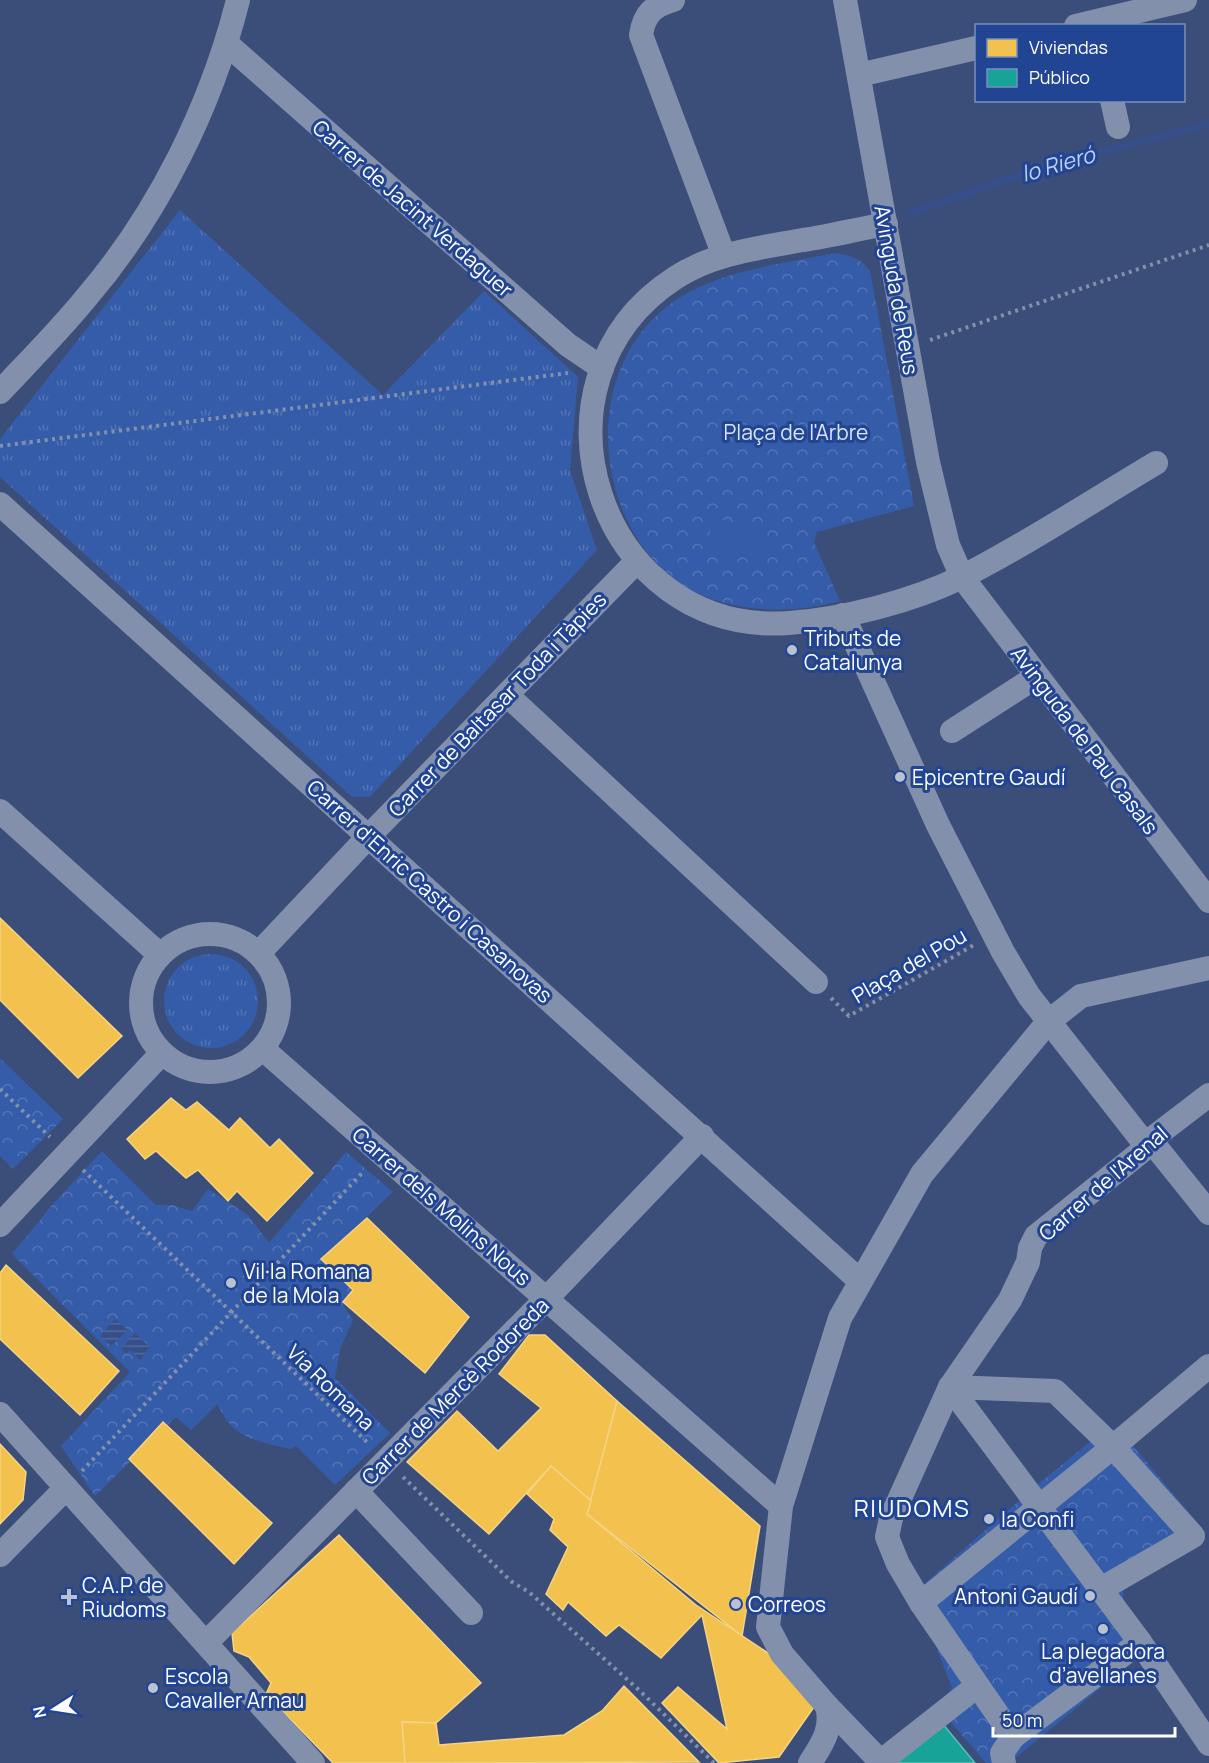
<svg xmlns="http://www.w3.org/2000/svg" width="1209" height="1763" viewBox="0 0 1209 1763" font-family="Manrope,sans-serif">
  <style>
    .grass { fill: url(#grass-tufts) }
    .park { fill: url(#park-crowns) }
    .pitch { fill: #355ca9 }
    .water { fill: url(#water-rules) }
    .homes { fill: #f2c14e; stroke: #f6d483; stroke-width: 1.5 }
    .public { fill: #17a398; stroke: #5dbfb7; stroke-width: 1.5 }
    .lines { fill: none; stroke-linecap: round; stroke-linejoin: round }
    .stream { stroke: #364f88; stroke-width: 8 }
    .path { stroke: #8390ac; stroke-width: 4; stroke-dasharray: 3 4.5; stroke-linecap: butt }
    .minor { stroke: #8390ac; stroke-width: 24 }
    .poi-dot { fill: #bac1d0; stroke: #214493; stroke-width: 2 }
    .labels { text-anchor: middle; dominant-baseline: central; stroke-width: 6; stroke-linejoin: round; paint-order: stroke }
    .street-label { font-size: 21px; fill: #fff; stroke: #214493 }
    .park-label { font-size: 21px; fill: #d9e4fa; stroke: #214493 }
    .poi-label { font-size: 21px; fill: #fff; stroke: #214493; text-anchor: start }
    .water-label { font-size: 22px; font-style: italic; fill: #bfd1f4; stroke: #214493 }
    .quarter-label { font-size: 24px; letter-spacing: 1.5px; fill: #fff; stroke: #214493 }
  </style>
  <defs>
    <pattern id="grass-tufts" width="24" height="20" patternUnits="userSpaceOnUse" patternTransform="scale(1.5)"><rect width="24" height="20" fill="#355ca9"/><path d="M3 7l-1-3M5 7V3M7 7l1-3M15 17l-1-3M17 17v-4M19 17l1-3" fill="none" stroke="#5374b6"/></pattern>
    <pattern id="park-crowns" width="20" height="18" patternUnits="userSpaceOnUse" patternTransform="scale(1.5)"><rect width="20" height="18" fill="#355ca9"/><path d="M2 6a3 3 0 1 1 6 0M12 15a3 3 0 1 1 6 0" fill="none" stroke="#5374b6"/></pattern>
    <pattern id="water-rules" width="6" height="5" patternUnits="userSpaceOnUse" patternTransform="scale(1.5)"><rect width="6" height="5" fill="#364f88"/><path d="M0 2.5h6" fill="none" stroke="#54699a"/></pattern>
  </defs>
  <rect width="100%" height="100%" fill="#3b4e79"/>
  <g class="grass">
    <path d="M180 210 383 395 484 291 578 377 570 471 597 550 370 797H352L0 477V439Z"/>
    <circle cx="211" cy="1001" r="47"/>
  </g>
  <g class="park">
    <path d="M834 253C850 255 860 258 870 271L914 506 817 532 814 542 840 601C786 616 715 613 670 576 597 516 585 387 653 319 699 272 772 266 834 253Z"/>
    <path d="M0 1058 63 1119 13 1169 0 1156Z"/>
    <path d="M102 1151 156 1205H172L192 1211 208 1189 248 1215 269 1243 346 1152 393 1192 322 1259 353 1290 343 1305 353 1320 340 1349 335 1378 390 1433 335 1485 296 1446 290 1449C259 1441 231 1439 218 1404L191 1430 176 1417 95 1496 61 1446 130 1372 12 1254 53 1204Z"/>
    <path d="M1119 1429 1206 1533 1123 1590 1125 1627 1140 1656 1009 1763H986L938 1707 952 1688 915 1592 1037 1485 1097 1436Z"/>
  </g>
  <path class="pitch" d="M715 518 767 532 760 559 706 546Z"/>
  <g class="water">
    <path d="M115 1319 128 1330 111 1346 100 1336Z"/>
    <path d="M135 1333 150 1347 140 1360 130 1350 126 1354 121 1349Z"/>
  </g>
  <g class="homes">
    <path d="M0 918 122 1036 78 1078 0 1000Z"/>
    <path d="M171 1098 186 1110 197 1102 229 1130 240 1118 270 1148 279 1139 313 1173 267 1221 237 1191 228 1201 198 1170 186 1178 156 1151 145 1159 127 1139Z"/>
    <path d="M367 1218 469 1317 425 1373 343 1302 353 1290 321 1259Z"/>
    <path d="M6 1265 119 1371 80 1415 0 1339V1273Z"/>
    <path d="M529 1335H545L617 1401 591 1501 551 1466 489 1534 407 1462 457 1411 498 1451 541 1408 499 1374Z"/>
    <path d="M617 1401 760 1526 742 1636 587 1514Z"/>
    <path d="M163 1422 272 1523 234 1564 129 1459Z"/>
    <path d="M0 1444 26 1472 23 1500 0 1524Z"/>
    <path d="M551 1466 591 1501 587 1514 696 1605 777 1659 816 1704 779 1757 719 1763 662 1703 678 1687 727 1729 702 1615 661 1658 619 1625 606 1636 568 1602 563 1610 546 1594 568 1547 550 1530 554 1519 527 1494Z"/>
    <path d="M339 1535 481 1683 436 1723 402 1722 406 1763H333L266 1694 271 1683 249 1657 234 1651 232 1633Z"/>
    <path d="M624 1686 699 1762 405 1763 402 1722 436 1723 439 1745 564 1735 602 1711Z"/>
  </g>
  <path class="public" d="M942 1723 975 1763H895Z"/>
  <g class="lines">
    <path class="stream" d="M910 213 1043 167 1209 124"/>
    <g class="path">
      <path d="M930 340 1209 245"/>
      <path d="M0 446 568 373"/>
      <path d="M831 998 849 1016 974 945"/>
      <path d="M0 1089 50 1137"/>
      <path d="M83 1170 370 1445"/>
      <path d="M82 1471 364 1171"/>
      <path d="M403 1477 512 1582 529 1592 639 1690 714 1763"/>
    </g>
    <g class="minor">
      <path d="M673 0C653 6 644 14 641 35L724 256"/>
      <path d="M845 0 928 462 948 545 962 577 1209 901"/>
      <path d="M1076 26 1185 0"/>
      <path d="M227 44 568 345 602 368"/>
      <path d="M859 75 976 48"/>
      <path d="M1112 100 1118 127"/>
      <path d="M886 224C858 229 831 236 803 240 759 248 713 253 675 278 515 382 599 637 789 623 844 619 913 601 962 577 1027 544 1092 501 1156 463"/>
      <path d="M0 392C29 361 59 331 86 298 158 214 211 107 238 0"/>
      <path d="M0 504 859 1280"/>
      <path d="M843 615 938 825 1003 952 1029 996 1145 1144 1152 1142 1209 1213"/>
      <path d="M507 695 816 982"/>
      <path d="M952 731 1036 677"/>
      <path d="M0 811 160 955"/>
      <circle cx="210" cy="1003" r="69"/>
      <path d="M259 953 369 836 637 561"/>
      <path d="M263 1049 781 1506"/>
      <path d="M0 1225 162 1053"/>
      <path d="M950 1387 1140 1642 1013 1737 921 1603 1113 1447 1193 1536 1101 1589"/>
      <path d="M950 1387 1055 1391 1113 1447 1209 1366"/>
      <path d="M0 1414 313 1763"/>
      <path d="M356 1491 471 1613"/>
      <path d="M0 1555 66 1488"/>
      <path d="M921 1603 898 1564 887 1537 891 1518 950 1387 1010 1300 1028 1262 1030 1248 1036 1236 1142 1151 1145 1144 1209 1095"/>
      <path d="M1140 1642 1209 1744"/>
      <path d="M206 1643 547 1298 702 1136"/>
      <path d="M881 1762 827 1706 782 1654 768 1627 781 1506 840 1318 922 1174 1048 1022 1081 996 1209 968"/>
      <path d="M810 1763C822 1744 833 1729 827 1706"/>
      <path d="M879 1763 977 1686"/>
      <path d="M1004 1763 1002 1753 1013 1737"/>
    </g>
  </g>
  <g class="poi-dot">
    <circle cx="792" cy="650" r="6"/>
    <circle cx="900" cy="777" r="6"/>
    <circle cx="231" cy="1283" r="6"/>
    <circle cx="989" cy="1519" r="6"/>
    <circle cx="1090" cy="1596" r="6"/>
    <path d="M66 1588h6v6h6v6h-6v6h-6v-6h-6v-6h6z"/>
    <circle cx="736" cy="1604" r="6"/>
    <circle cx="1103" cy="1629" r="6"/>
    <circle cx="153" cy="1688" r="6"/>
  </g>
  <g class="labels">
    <g class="street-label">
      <text transform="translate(413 208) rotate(41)">Carrer de Jacint Verdaguer</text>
      <text transform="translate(897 290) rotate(80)">Avinguda de Reus</text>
      <text transform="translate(497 704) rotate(-46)">Carrer de Baltasar Toda i Tàpies</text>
      <text transform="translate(1085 740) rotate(53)">Avinguda de Pau Casals</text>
      <text transform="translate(430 891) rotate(42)">Carrer d'Enric Castro i Casanovas</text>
      <text transform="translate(909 965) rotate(-30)">Plaça del Pou</text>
      <text transform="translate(1103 1183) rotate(-41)">Carrer de l'Arenal</text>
      <text transform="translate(442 1206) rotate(41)">Carrer dels Molins Nous</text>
      <text transform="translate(331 1387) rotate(44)">Via Romana</text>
      <text transform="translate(455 1391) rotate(-45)">Carrer de Mercè Rodoreda</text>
    </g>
    <g class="park-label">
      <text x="796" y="432">Plaça de l'Arbre</text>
    </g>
    <g class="poi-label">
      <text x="804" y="638">Tributs de<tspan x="804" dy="24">Catalunya</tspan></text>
      <text x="912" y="777">Epicentre Gaudí</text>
      <text x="243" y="1271">Vil·la Romana<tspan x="243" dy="24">de la Mola</tspan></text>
      <text x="1001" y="1519">la Confi</text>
      <text x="82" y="1585">C.A.P. de<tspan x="82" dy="24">Riudoms</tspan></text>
      <text x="1078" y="1596" text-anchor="end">Antoni Gaudí</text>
      <text x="748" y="1604">Correos</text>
      <text x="1103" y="1651" text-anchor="middle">La plegadora<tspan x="1103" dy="24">d’avellanes</tspan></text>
      <text x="165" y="1676">Escola<tspan x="165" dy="24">Cavaller Arnau</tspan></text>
    </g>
    <g class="water-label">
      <text transform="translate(1058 164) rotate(-16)">lo Rieró</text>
    </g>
    <g class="quarter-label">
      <text x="912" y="1507">RIUDOMS</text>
    </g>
  </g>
  <rect x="975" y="24" width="210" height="78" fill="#214493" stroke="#7a8fbe" stroke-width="1.5"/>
  <rect x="987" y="39" width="30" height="18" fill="#f2c14e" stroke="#7a8fbe" stroke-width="1.5"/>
  <text x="1029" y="54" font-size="18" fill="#ffffff">Viviendas</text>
  <rect x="987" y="69" width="30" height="18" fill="#17a398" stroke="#7a8fbe" stroke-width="1.5"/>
  <text x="1029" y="84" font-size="18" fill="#ffffff">Público</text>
  <g transform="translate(54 1709) rotate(258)" stroke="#214493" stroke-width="4.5" paint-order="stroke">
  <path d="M0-4.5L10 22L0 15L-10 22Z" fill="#ffffff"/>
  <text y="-9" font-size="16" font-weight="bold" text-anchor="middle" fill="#ffffff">N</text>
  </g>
  <path d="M993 1727v9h182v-9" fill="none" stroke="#ffffff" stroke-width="3"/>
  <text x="1002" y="1727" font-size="18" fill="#ffffff" stroke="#214493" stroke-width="4.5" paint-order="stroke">50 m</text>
</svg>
